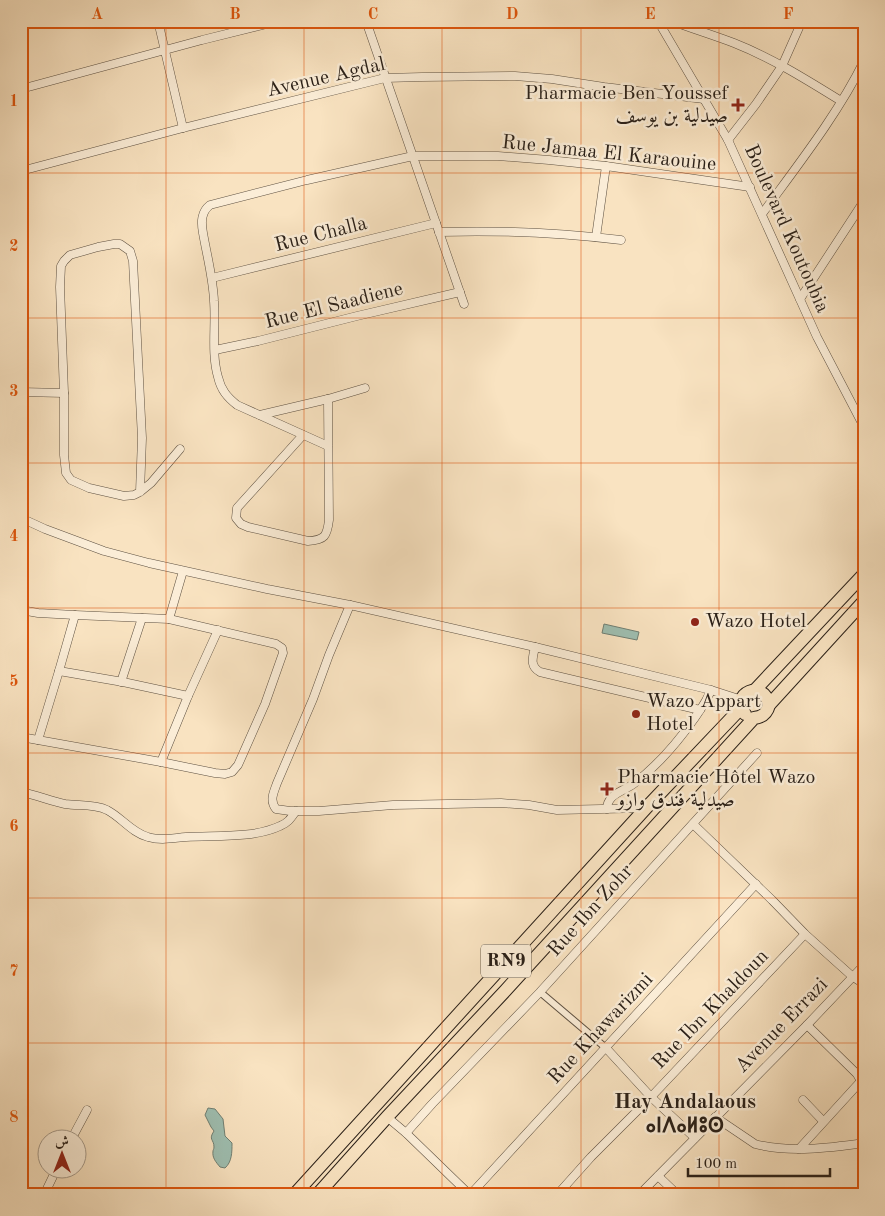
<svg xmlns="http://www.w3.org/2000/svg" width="885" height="1216" viewBox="0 0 885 1216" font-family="'Old Standard TT',Amiri,'Noto Sans Tifinagh',serif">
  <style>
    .water { fill: #9ebeb0; stroke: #707f73 }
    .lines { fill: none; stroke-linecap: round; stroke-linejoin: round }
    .pedestrian-casing { stroke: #5e5142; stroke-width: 8 }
    .minor-casing { stroke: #5e5142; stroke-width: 9 }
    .primary-casing { stroke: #2a2018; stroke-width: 14 }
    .pedestrian { stroke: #fbedd7; stroke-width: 6 }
    .minor { stroke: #fbedd7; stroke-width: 8 }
    .primary { stroke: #f9e3c1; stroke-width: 12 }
    .grid { fill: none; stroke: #de560d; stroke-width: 1; stroke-opacity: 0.55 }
    .poi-dot { fill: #8f2418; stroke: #fbedd7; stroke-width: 2 }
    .labels { text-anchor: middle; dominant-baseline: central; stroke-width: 5; stroke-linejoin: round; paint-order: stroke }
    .shield { fill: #fbedd7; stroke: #695e51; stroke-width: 1 }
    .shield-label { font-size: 19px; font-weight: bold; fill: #2a2018 }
    .street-label { font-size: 20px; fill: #2a2018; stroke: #fbedd7 }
    .poi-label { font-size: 20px; fill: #2a2018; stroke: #fbedd7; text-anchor: start }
    .neighbourhood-label { font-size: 21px; font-weight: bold; fill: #2a2018; stroke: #fbedd7 }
    .neatline { fill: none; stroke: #de560d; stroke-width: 2 }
    .grid-label { font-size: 16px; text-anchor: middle; font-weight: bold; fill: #de560d }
  </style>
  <rect width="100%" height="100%" fill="#f9e3c1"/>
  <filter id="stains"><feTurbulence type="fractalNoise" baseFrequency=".004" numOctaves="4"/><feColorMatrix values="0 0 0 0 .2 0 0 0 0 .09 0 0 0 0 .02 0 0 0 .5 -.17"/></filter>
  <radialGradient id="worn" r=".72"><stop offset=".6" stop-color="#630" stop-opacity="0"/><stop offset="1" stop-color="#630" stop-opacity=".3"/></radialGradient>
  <g class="water">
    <path d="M604 624 639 632 637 640 602 633Z"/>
    <path d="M208 1108 215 1109 223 1119 225 1136 232 1143C232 1152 232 1162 225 1168L220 1167C216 1162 212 1158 213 1151 213 1150 214 1149 214 1147 214 1139 208 1140 214 1131L211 1127 205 1115Z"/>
  </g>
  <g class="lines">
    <g class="pedestrian-casing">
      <path id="pedestrian" d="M540 992 606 1048"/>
    </g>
    <g class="minor-casing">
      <g id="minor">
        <path d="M158 21 183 128"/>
        <path d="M366 21 464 304"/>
        <path d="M658 21 728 140 817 337 864 427"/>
        <path d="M672 21C693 29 713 35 734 43 772 58 807 80 841 101"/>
        <path d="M21 89 202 40 279 21"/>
        <path d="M728 140 756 104 782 66 802 21"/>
        <path d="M21 171 183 128 385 78 422 77 515 76 552 79 604 87 704 99"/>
        <path d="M762 214C797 166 838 114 864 61"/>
        <path d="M439 232C500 230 561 233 621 240"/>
        <path d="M596 237 606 166"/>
        <path d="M212 278 436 223"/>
        <path d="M800 299 864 201"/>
        <path d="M215 350 258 341 357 316 460 292"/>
        <path d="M21 392 64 393"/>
        <path d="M260 415 328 399 365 388"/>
        <path d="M861 420 864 395"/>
        <path d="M303 435 237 508 236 518 241 524 248 527 308 541C325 540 327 536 329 520L328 399"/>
        <path d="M328 446 237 405C227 397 221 390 218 377 211 353 216 326 214 301 213 278 207 256 203 233 201 222 201 212 210 205L307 180 413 156H498L549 160 606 166 750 187"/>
        <path d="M140 492 142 438 133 261 130 251 120 244H114L98 247 70 255 64 261 61 266 60 287 64 393V455L66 473 71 480 89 488 124 496 134 495 140 492 151 483 180 449"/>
        <path d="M21 518 45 529 104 551 149 563 267 589 350 605 535 647 711 690 742 700"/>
        <path d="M350 605 329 655 313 699 277 783C274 792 269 800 276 809L290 811H319L393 805 501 803 529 805 557 810 646 808"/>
        <path d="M21 610 38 613 75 615 169 619 276 644 282 648 283 653 265 704 238 765 232 772 225 774 215 773 161 762 21 737"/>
        <path d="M169 619 183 571"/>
        <path d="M535 647C533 657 529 666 540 672L700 710"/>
        <path d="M59 671 123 682 188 696"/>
        <path d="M121 682 142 618"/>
        <path d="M38 740 59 671 75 615"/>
        <path d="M161 762 188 696 218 630"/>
        <path d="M21 792C36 795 51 801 65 804 79 806 94 804 107 810 121 817 132 833 148 837 161 841 173 838 186 837 215 835 252 839 280 826 288 823 291 818 296 811"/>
        <path d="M607 809C607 793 626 791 636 782 659 764 677 743 694 719 700 710 707 701 711 690"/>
        <path d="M693 824 772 900 805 934 853 977 864 984"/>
        <path d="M807 1025 857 1074 861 1081 864 1094"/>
        <path d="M606 1048 651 1097 695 1138"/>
        <path d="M803 1100 823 1121"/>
        <path d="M387 1117 406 1133 470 1195"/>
        <path d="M715 1117 755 1144C790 1153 829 1148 864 1143"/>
        <path d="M406 1133 432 1104 540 992 757 753"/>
        <path d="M72 1138 87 1110"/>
        <path d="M799 1149 861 1081"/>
        <path d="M658 1176 678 1195"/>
        <path d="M44 1195 57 1168"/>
        <path d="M470 1195 756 884"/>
        <path d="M557 1195 591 1157 651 1097 805 934"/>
        <path d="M639 1195 807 1025 864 965"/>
      </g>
    </g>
    <g class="primary-casing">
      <g id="primary">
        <path d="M755 690 864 574"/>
        <path d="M745 714C729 694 764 678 769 705"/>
        <path d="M294 1195 646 808 741 708"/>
        <path d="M317 1195 387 1117 505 991 754 718C763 717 767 713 769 705L864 601"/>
      </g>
    </g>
    <use href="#pedestrian" class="pedestrian"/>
    <use href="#minor" class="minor"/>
    <use href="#primary" class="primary"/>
  </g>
  <path class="grid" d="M166 21V1195M304 21V1195M442 21V1195M581 21V1195M719 21V1195M21 173H864M21 318H864M21 463H864M21 608H864M21 753H864M21 898H864M21 1043H864"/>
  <g class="poi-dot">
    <path d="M735.5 97.5h5v5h5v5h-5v5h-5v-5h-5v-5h5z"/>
    <circle cx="695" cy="622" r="5"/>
    <circle cx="636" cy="714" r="5"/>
    <path d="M604.5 781.5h5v5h5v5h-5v5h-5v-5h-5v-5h5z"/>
  </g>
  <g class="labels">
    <rect class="shield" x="481" y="944.5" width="50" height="33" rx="4"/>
    <g class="shield-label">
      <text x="506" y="961">RN9</text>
    </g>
    <g class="street-label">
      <text transform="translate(326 78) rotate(-13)">Avenue Agdal</text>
      <text transform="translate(609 154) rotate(6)">Rue Jamaa El Karaouine</text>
      <text transform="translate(786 229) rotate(66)">Boulevard Koutoubia</text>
      <text transform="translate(321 235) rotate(-14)">Rue Challa</text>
      <text transform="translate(334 306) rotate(-14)">Rue El Saadiene</text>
      <text transform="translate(591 911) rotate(-48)">Rue Ibn Zohr</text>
      <text transform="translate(711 1010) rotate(-46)">Rue Ibn Khaldoun</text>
      <text transform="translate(782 1026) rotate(-46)">Avenue Errazi</text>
      <text transform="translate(601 1029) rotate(-47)">Rue Khawarizmi</text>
    </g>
    <g class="poi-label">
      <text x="728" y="94" text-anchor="end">Pharmacie Ben Youssef<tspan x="728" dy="23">صيدلية بن يوسف</tspan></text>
      <text x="705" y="622">Wazo Hotel</text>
      <text x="646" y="702">Wazo Appart<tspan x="646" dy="23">Hotel</tspan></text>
      <text x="617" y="778">Pharmacie Hôtel Wazo<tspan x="617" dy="23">صيدلية فندق وازو</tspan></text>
    </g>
    <g class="neighbourhood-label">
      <text x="685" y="1102">Hay Andalaous<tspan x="685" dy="24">ⴰⵏⴷⴰⵍⵓⵙ</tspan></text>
    </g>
  </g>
  <rect width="885" height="1216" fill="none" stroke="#f9e3c1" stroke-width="55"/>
  <g transform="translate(62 1154)"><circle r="24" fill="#fbedd7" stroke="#a79b8b"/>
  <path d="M0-4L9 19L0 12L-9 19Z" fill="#8f2418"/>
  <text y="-8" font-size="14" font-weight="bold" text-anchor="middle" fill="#2a2018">ش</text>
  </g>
  <path d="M688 1168v8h142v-8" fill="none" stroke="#2a2018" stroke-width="2.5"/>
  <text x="695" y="1168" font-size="15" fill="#2a2018" stroke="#fbedd7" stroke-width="4" paint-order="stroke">100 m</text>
  <rect x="28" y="28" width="830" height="1160" class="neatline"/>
  <g class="grid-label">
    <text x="97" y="19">A</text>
    <text x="235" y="19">B</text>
    <text x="373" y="19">C</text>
    <text x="512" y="19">D</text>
    <text x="650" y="19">E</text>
    <text x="788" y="19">F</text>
    <text x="14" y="106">1</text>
    <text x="14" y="251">2</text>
    <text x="14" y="396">3</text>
    <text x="14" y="541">4</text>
    <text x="14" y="686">5</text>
    <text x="14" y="831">6</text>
    <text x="14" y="976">7</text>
    <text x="14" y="1122">8</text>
  </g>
  <rect width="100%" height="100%" filter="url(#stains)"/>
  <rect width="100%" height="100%" fill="url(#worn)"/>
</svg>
